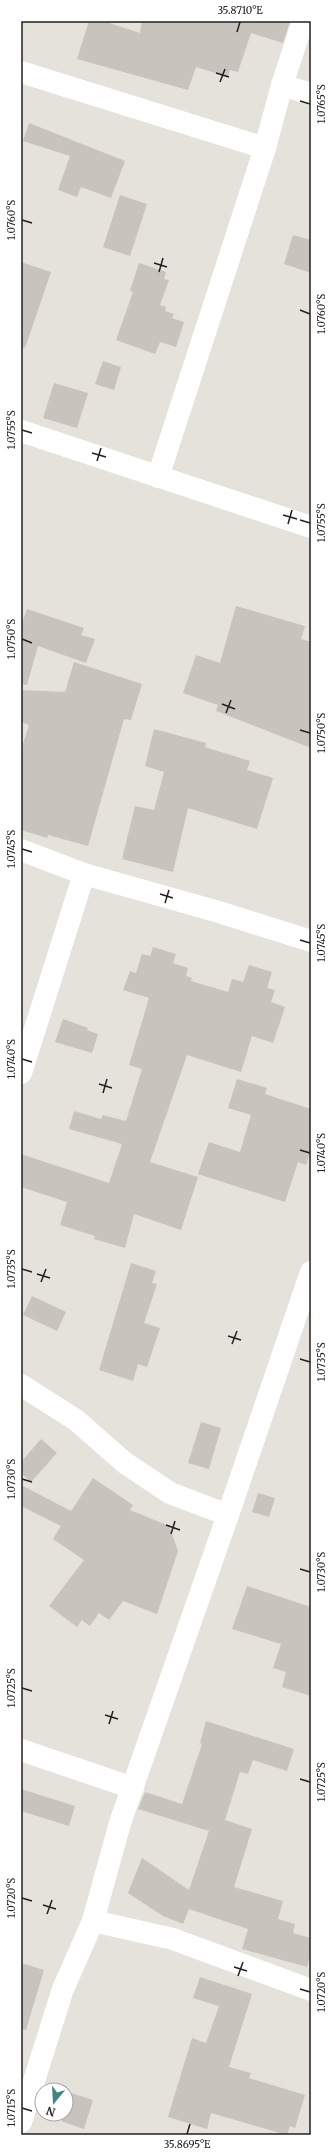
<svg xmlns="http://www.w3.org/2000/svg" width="332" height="2156" viewBox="0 0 332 2156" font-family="Merriweather,serif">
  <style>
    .building { fill: #c8c3bd }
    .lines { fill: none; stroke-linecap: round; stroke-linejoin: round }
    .minor { stroke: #fff; stroke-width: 22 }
    .ticks { fill: none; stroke: #22211f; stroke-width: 1.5 }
    .neatline { fill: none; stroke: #22211f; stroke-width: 1.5 }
    .ticks-label { font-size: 10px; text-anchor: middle; fill: #22211f }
  </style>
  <rect width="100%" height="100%" fill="#e4e2da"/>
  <g class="building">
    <path d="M89 21H103L140 33 142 21H290L283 43 251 33 238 72 230 70 228 77 196 67 188 90 77 59Z"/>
    <path d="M29 123 125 161 111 198 81 187 77 197 58 190 70 156 23 141Z"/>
    <path d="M120 195 147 204 130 256 103 247Z"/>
    <path d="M293 235 311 240V273L284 264Z"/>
    <path d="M21 262 51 272 25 348 21 347Z"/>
    <path d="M139 263 166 272 164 279 169 280 160 305 166 307 165 311 174 314 172 318 184 322 176 347 160 342 155 354 116 340 133 292 130 291Z"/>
    <path d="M103 361 121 367 114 390 95 384Z"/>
    <path d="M54 383 88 393 77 428 43 418Z"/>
    <path d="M236 606 305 626 301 639 311 642V748L216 711 218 705 183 693 196 655 220 663Z"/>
    <path d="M27 609 84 628 81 635 95 639 86 663 38 646 27 685 21 684V626Z"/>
    <path d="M74 662 142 684 131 720 124 719 88 846 48 835 47 838 21 830V750L29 725 21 722V690L65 692Z"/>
    <path d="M154 729 206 743 205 747 250 761 247 770 273 778 257 829 188 808 173 872 122 859 135 806 154 810 164 772 145 766Z"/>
    <path d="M153 947 176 954 173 963 188 968 186 976 192 978 191 981 228 992 232 979 243 982 249 965 272 972 267 988 275 990 271 1002 285 1007 273 1043 252 1036 241 1072 187 1055 150 1162 198 1177 181 1230 134 1214 125 1248 94 1239 95 1236 60 1225 67 1202 21 1187V1154L109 1183 122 1144 69 1129 74 1111 101 1119 103 1115 126 1121 142 1069 129 1065 149 998 123 990 130 971 136 973 142 954 150 956Z"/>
    <path d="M63 1019 88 1028 87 1030 98 1034 92 1053 55 1042Z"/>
    <path d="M237 1079 267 1088 265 1094 311 1109V1150L306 1165 298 1162 285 1202 198 1174 209 1142 240 1152 251 1115 228 1108Z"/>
    <path d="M131 1263 156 1271 152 1283 157 1284 144 1323 160 1328 147 1367 138 1364 133 1381 99 1370Z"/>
    <path d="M32 1296 66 1312 57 1331 23 1315Z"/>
    <path d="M201 1422 221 1428 209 1469 188 1463Z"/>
    <path d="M41 1439 57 1453 31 1482 21 1473V1462Z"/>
    <path d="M93 1478 133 1505 130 1510 169 1526 178 1551 157 1614 123 1601 109 1620 99 1613 90 1626 82 1620 77 1627 49 1606 84 1560 53 1539 61 1526 21 1506V1485L71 1511Z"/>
    <path d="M258 1493 275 1498 269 1517 252 1512Z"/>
    <path d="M247 1586 311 1607V1696L282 1687 286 1672 273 1668 281 1644 232 1629Z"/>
    <path d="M206 1721 294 1749 287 1771 253 1760 248 1774 240 1772 225 1820 252 1829 234 1887 283 1901 278 1919 295 1924 293 1933 311 1938V1952L307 1967 242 1949 248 1929 189 1909 183 1924 163 1916 128 1893 142 1858 189 1890 209 1831 138 1809 145 1792 182 1804 202 1744 200 1743Z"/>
    <path d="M21 1789 75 1806 69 1826 21 1811Z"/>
    <path d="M21 1963 44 1970 26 2030 21 2029Z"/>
    <path d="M200 1977 252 1994 229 2067 251 2073 249 2078 305 2095 295 2128 290 2126 287 2135 211 2113 207 2129 168 2117 192 2038 206 2043 219 2006 193 1998Z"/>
    <path d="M71 2093 93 2100 84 2129 61 2121 64 2114H66Z"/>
  </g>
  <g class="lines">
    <g class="minor">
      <path d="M21 72 265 148"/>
      <path d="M282 85 311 94"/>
      <path d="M21 431 311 527"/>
      <path d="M158 477 265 148 282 85 303 21"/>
      <path d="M21 850 84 874 219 912 311 941"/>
      <path d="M21 1073 84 874"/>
      <path d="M21 1385 76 1420 125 1463 170 1493 228 1515"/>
      <path d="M21 1750 133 1788"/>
      <path d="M93 1921 173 1939 311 1990"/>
      <path d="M21 2122 63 1989 93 1921 120 1823 228 1515 311 1272"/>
    </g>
  </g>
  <path class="ticks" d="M237 32 240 22M216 73 229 77M220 82 225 69M300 101 310 104M22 220 32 223M154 263 167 267M159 272 163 258M300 310 310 314M22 430 32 433M92 453 106 457M97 461 101 448M283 515 297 519M300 520 310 523M288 524 292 510M22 639 32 643M222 704 235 709M226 713 231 700M300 730 310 733M22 849 32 852M160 894 173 898M165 903 169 890M300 940 310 943M22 1059 32 1062M99 1084 112 1088M103 1093 107 1079M300 1150 310 1153M22 1269 32 1272M37 1274 50 1278M41 1282 46 1269M228 1336 241 1340M232 1344 237 1331M300 1359 310 1362M22 1479 32 1482M166 1525 180 1530M171 1534 175 1521M300 1569 310 1572M22 1688 32 1691M105 1715 118 1719M109 1724 113 1711M300 1779 310 1782M22 1898 32 1901M43 1905 56 1909M47 1914 52 1900M234 1967 247 1971M238 1976 243 1962M300 1989 310 1992M22 2108 32 2111M187 2134 190 2124"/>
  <rect width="332" height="2156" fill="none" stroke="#ffffff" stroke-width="44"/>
  <g transform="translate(54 2102) rotate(198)"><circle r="19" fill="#ffffff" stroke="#a7a6a5"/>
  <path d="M0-3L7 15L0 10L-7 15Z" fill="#3f8681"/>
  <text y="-6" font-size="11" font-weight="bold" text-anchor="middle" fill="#22211f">N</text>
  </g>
  <rect x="22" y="22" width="288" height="2112" class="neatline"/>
  <g class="ticks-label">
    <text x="240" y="14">35.8710°E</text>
    <text transform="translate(321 104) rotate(-90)" y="4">1.0765°S</text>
    <text transform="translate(11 220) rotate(-90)" y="4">1.0760°S</text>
    <text transform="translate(321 314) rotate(-90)" y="4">1.0760°S</text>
    <text transform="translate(11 430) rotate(-90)" y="4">1.0755°S</text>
    <text transform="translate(321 523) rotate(-90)" y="4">1.0755°S</text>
    <text transform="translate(11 639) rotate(-90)" y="4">1.0750°S</text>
    <text transform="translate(321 733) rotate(-90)" y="4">1.0750°S</text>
    <text transform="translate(11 849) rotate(-90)" y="4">1.0745°S</text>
    <text transform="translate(321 943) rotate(-90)" y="4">1.0745°S</text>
    <text transform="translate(11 1059) rotate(-90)" y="4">1.0740°S</text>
    <text transform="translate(321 1153) rotate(-90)" y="4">1.0740°S</text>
    <text transform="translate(11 1269) rotate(-90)" y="4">1.0735°S</text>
    <text transform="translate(321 1362) rotate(-90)" y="4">1.0735°S</text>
    <text transform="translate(11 1479) rotate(-90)" y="4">1.0730°S</text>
    <text transform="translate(321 1572) rotate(-90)" y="4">1.0730°S</text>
    <text transform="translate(11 1688) rotate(-90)" y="4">1.0725°S</text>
    <text transform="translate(321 1782) rotate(-90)" y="4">1.0725°S</text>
    <text transform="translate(11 1898) rotate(-90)" y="4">1.0720°S</text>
    <text transform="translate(321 1992) rotate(-90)" y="4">1.0720°S</text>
    <text transform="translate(11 2108) rotate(-90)" y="4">1.0715°S</text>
    <text x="187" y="2148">35.8695°E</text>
  </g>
</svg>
